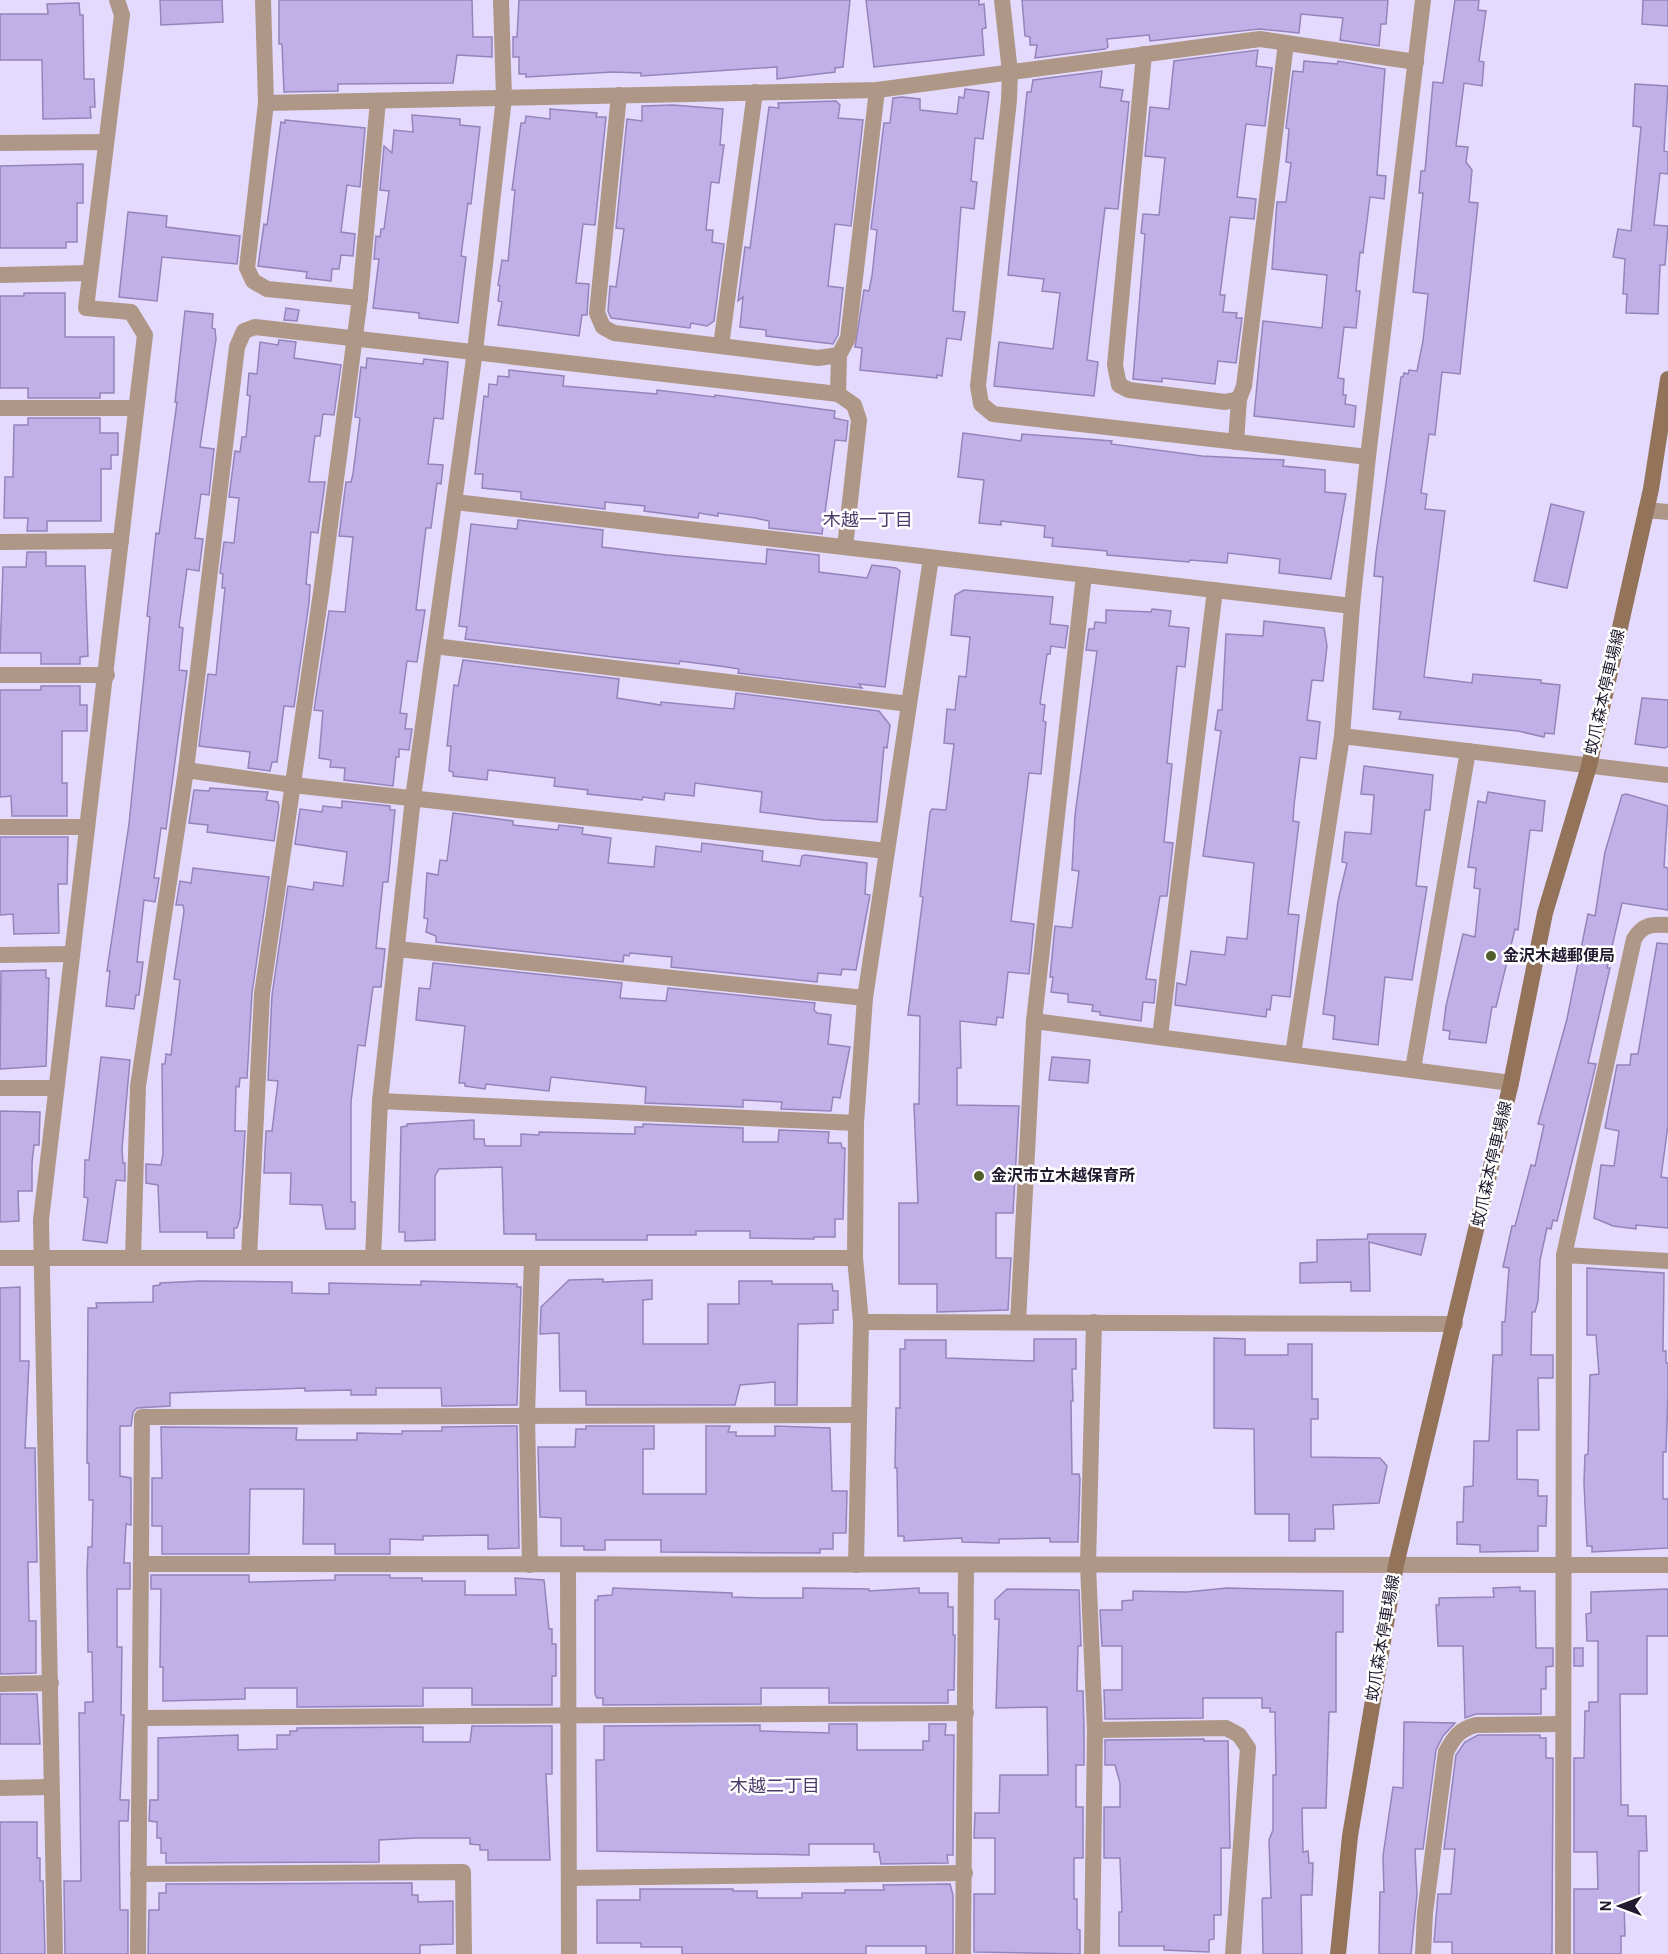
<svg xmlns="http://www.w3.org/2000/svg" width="1668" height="1954" viewBox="0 0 1668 1954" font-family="'Alegreya Sans','Noto Sans JP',sans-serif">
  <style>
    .building { fill: #c1b0e8; stroke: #9484b9; stroke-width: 1.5 }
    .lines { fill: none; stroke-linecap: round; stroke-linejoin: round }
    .minor { stroke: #ae9787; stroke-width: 16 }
    .secondary { stroke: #94735b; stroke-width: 16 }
    .poi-dot { fill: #535d2c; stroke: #fff; stroke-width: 2 }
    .labels { text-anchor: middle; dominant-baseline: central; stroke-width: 5; stroke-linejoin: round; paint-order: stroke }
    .street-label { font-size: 16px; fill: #211a2f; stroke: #fff }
    .poi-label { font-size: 16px; font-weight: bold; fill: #211a2f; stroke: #fff; text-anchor: start }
    .neighbourhood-label { font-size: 18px; fill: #4b3b6a; stroke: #fff }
  </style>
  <rect width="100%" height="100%" fill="#e4dafd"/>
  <g class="building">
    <path d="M160 0H222L223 22 161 25Z"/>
    <path d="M279 0H472L473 37H492V57L457 55 453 83 338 84V91L284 92 282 44H279Z"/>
    <path d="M519 0H850L843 67 835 68V72L777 79V67L641 76V73L613 72 526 77V74H519V57H513V37H517Z"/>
    <path d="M866 0H979V5L984 4 986 28 982 29 984 55 874 67Z"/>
    <path d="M1022 0H1388L1386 24H1381L1379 46 1340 40 1343 18 1301 14 1299 33 1259 29 1150 41 1149 35 1107 39 1108 47 1105 49 1035 58 1037 45H1030V37L1025 36Z"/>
    <path d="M1455 0H1479L1478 10 1486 11 1479 61 1484 62 1482 86 1464 83 1456 146 1468 147 1466 162 1472 170 1469 202 1478 203 1460 374 1442 372 1435 435 1429 434 1421 493 1427 494 1425 509 1445 511 1424 677 1472 683 1473 674 1541 680V683L1560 685 1554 734 1545 733 1544 737 1518 731 1399 719 1401 712 1373 709 1383 577 1374 576 1376 554 1401 377H1403L1404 373 1408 374 1409 370 1417 371 1423 341 1428 294 1413 292 1423 193H1419L1421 171H1425L1433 82 1443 83Z"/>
    <path d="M1643 0H1668V26L1642 24Z"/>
    <path d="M79 3 80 15H83L84 79H94L95 107H90L91 118 43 119 42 60H0V14H48L47 4Z"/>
    <path d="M1258 50 1256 66 1272 68 1265 126 1246 124 1237 197 1256 199 1254 219 1230 217 1220 295H1225L1223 312 1237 313 1236 318H1242L1236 363 1218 361 1215 384 1162 378V382L1133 379 1145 234 1141 233 1143 214 1159 215 1165 158 1145 156 1150 107 1169 109 1174 61Z"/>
    <path d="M1304 61 1337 64 1338 61 1385 69 1377 175 1386 176 1384 199 1370 197 1363 253 1360 252 1356 291H1360L1356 328 1344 327 1338 378 1344 379 1343 395H1346L1345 404 1356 406 1354 427 1254 416 1263 321 1322 328 1327 275 1272 269 1277 202H1286L1291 163 1286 162 1289 129 1286 128 1293 71 1303 72Z"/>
    <path d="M1102 71 1100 87 1123 90 1121 101 1129 102 1118 209 1105 208 1098 266 1087 360 1098 362 1094 396 994 386 999 342 1053 349 1060 293 1042 291 1044 279 1008 275 1027 92H1031L1033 80Z"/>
    <path d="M1635 84 1668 86 1664 151 1668 152V174L1660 173 1654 225 1668 226 1665 265H1660L1658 314 1626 313 1627 294H1623L1625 259 1613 257 1618 229 1631 231 1641 127 1633 126Z"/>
    <path d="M965 89 989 92 983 139 975 138 971 181 977 182 974 209 961 207 953 311 965 312 961 340 947 338 942 376 937 375V378L860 370 862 348 855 347 864 290 869 291 872 276 877 230 871 229 884 123H890L893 98 902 97 920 99V110L957 114 959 97 964 98Z"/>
    <path d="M836 101 840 105 838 118 863 120 851 226 835 224 828 286 843 288 838 335 833 344 766 336V330L740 327 743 297 738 301 745 247 750 248 769 107 779 108 778 103Z"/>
    <path d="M673 105 723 109 720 145H724L719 183 711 182 706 230H713L712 242 724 244 714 321 707 326 691 323 690 328 611 318 608 311 610 286 616 287 624 229 616 228 627 119 642 121V106Z"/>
    <path d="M550 109 597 113 596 117H606L595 225 583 224 576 283 589 284 587 315H582L579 336 498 325 502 302 498 301 500 286 498 285 502 260 508 261 515 190H512L521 123H525L526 116 550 119Z"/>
    <path d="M412 115 460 119V125L480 127 471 204 468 203 461 256 466 257 458 323 419 318V313L373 308 379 259H374L376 236 380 237 381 229H384L389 191 380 190 384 146 392 153 394 130 413 132Z"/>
    <path d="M285 120 365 128 360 187 347 185 341 232 355 234 353 256 341 255 339 269H332L331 281 306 278 307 272 258 266 264 224 267 225 281 122 285 123Z"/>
    <path d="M83 164V203H77V242H66V248H0V166Z"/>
    <path d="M128 212 167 216 166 227 240 236 237 264 162 257 157 301 119 297Z"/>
    <path d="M24 293H65V337H114V393H100V398H28V388H0V296H24Z"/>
    <path d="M286 308 299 310 297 321 284 320Z"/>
    <path d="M185 311 213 314 212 328 215 329 216 339 200 447 214 449 209 495 201 494 195 538 203 539 199 571 187 569 179 627 183 628 179 670 187 671 166 829 161 828 154 878H159L155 902 144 900 137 962H143L139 995H136L134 1009 106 1006 110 971H107L129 824 150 617 147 616 155 543 156 533 159 534 177 402H175Z"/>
    <path d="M279 340 296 342 294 358 341 365 334 415 323 414 320 436H315L309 482H325L318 533 311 532 306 584 310 585 309 603 294 707 284 706 277 762H272L270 771 248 768 250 752 199 746 208 674 216 675 225 588H222L223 574 220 573 224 542 234 543 239 498 229 497 235 451 240 452 242 437H246L250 396 247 395 249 373 257 374 260 342 278 345Z"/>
    <path d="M367 358 423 364 424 359 448 362 443 419 434 418 428 464 443 465 441 484 437 483 431 528H426L416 610H425L417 662 407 661 400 713 407 714 405 729H412L409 750 399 749V757H396L393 786 344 780 345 768 330 767 331 760 319 758 323 711 314 710 329 611 345 612 353 537 339 536 346 482H351L353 474 360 418 355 417 361 367 366 368Z"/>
    <path d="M509 370 564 376 563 386 657 394V390L715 397V395L835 411 834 418 848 421 846 441 835 440 822 534 769 528V521L755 518 718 513V516L699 513 698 518 644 511 645 506 605 502V509L521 499V492L482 488 483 474H475L484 396 488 397 489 384 497 385 498 376 509 377Z"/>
    <path d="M28 418H100V433H118V455H111V469H101V521H47V531H27L28 518H4L5 477H13L14 425H28Z"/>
    <path d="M963 433 1021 441 1022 434 1112 441 1111 444 1202 456 1284 460 1283 466 1325 470V492L1346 494 1331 579 1279 573 1280 559 1228 553 1227 563 1190 560 1189 562 1107 555V551L1052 546 1053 538 1044 537 1045 526 1001 521V525L979 523 984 480 958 477Z"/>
    <path d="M1551 504 1584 512 1567 588 1534 581Z"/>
    <path d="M518 520 603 530 602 547 667 555 766 564 767 549 819 555V572L867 578 872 565 896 568 900 571 885 687 859 684 862 688 738 673 739 669 727 667 680 661 679 664 621 658 465 639 467 627 459 626 471 524 517 529Z"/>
    <path d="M27 552H46V566H85L88 656 80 657V664H41V653H0L3 567H26Z"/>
    <path d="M964 590 1053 597 1050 624 1068 626 1065 648 1051 646 1050 654H1047L1040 704 1045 705 1043 721 1046 722 1041 774 1029 773 1011 921 1034 924 1029 974 1008 972 1003 1018 997 1017 996 1025 960 1021 961 1068H957V1105L1019 1106 1013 1213H996V1258H1011L1008 1310 937 1312V1284H899V1203H918L914 1104H919L920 1016 908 1015 923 897 920 896 930 812 932 809 946 810 954 744 944 743 947 709 955 710 959 676 966 677 970 637 951 635 955 595Z"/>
    <path d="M1152 609 1171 611 1169 626 1189 628 1185 667 1177 666 1167 763 1172 764 1164 842 1173 843 1167 896H1160L1146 979 1156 980 1154 1003 1143 1002 1141 1021 1100 1015V1012L1092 1011 1093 1005 1068 1002V994L1051 992 1053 977H1050L1055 926 1072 928 1079 871 1072 870 1075 815 1097 651 1086 650 1089 629H1094L1095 622 1106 623V610L1151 612Z"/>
    <path d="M1264 621 1324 628 1327 646 1323 681 1312 680 1307 720 1320 722 1316 759 1300 757 1294 805 1293 821 1299 822 1288 914 1299 915 1290 997 1272 995 1270 1010 1267 1009 1266 1017 1175 1005 1177 983 1186 985 1191 951 1225 955 1227 937 1247 939 1254 863 1203 856 1221 731 1215 730 1218 710H1222L1226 634 1263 636Z"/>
    <path d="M463 660 619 679 617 698 661 705V702L734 709 736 693 879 711 890 725 887 748 884 747 877 822 823 820 760 812 762 792 695 783 694 796 665 793 664 800 643 797 642 800 587 794 588 790 554 786 555 778 488 770 487 780 453 776V772L449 771 451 746H447L454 685 458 686Z"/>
    <path d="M41 686H80V705H87V731H62V783H67V816H12L11 796 0 797V690H41Z"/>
    <path d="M1642 698 1668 700V746L1665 748 1635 744Z"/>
    <path d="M1364 766 1433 775 1430 810H1425L1416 886 1427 887 1412 980 1385 977 1378 1045 1333 1039 1335 1016 1323 1014 1338 901 1347 863 1342 862 1345 832 1371 834 1374 795 1361 794Z"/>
    <path d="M210 788 268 792 266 800 278 802 279 807 274 841 207 832 208 825 189 823 194 790 209 791Z"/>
    <path d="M1488 792 1545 801 1542 831 1530 830 1518 930 1515 929 1496 1007H1492L1486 1043 1449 1039 1450 1031 1443 1030 1446 1006 1463 934 1475 937 1480 889 1474 888 1476 868 1468 867 1478 801 1486 803Z"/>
    <path d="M1626 794 1668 806 1664 867 1668 868V910L1622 903 1607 968H1610L1588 1063 1596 1064 1589 1094 1557 1221 1553 1220 1551 1229 1547 1228 1540 1260 1538 1301 1535 1312H1532L1531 1355H1553V1378H1538L1539 1430H1517V1479L1538 1480V1496H1547L1546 1526H1538V1551L1480 1552V1545L1457 1544V1522H1463L1464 1487 1473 1486 1474 1441H1489L1493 1355H1502V1322H1505L1509 1268 1503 1267 1512 1226H1515L1531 1165 1535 1166 1544 1125 1538 1124 1567 1019 1588 914 1595 916 1605 852 1622 795Z"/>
    <path d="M342 801 390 806V810H395L388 882H383L376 948 385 949 381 987H373L365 1046 358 1045 351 1102V1202H355V1229H326L322 1205 290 1204 291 1173H264L266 1131H272L278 1081 268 1080 272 995 288 886 313 890 314 882 343 886 347 852 295 844 300 809 322 812 323 806 342 808Z"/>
    <path d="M453 813 513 821V825L558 830 559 825 583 828 582 834 611 838 608 863 654 867 656 846 701 852 702 843 763 851 762 861 800 866 802 856 805 855 867 863 865 894 870 895 856 970 842 969 841 975 818 973 817 982 671 967 672 957 630 953 629 956 624 955 623 962 436 942V936L426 932 428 919 424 918 427 873 438 875 440 860 447 861Z"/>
    <path d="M0 837H68L67 884H58L59 933 14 934 13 914 0 915Z"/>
    <path d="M193 868 269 877 252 993 247 1078H240L239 1087 236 1086 235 1131H245L240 1218 237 1228H234V1238H207V1232H160L158 1185 146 1183V1164L161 1165 163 1154 162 1064H165L166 1054 171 1055 180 980 174 979 184 911 183 905H176L180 881 191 883Z"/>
    <path d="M1657 943 1668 944V1125L1661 1177 1668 1178V1228L1636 1225V1229L1613 1226 1594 1218 1601 1165 1614 1166 1619 1131 1605 1128 1617 1065H1630L1631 1054H1638Z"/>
    <path d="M433 963 622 983 620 998 666 1001 668 988 815 1003 814 1010 817 1013 831 1015 828 1044 850 1047 840 1098 833 1097 831 1111 781 1109 782 1102 743 1100V1107L645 1103 646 1087 551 1077 549 1091 486 1084 485 1089 465 1086V1083H459L465 1026 416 1020 419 988 430 989Z"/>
    <path d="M46 970V978H49L46 1066 0 1069 1 971Z"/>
    <path d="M101 1057 130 1060 122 1149 123 1163H125V1181L116 1180 107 1243 83 1240 88 1198 84 1197 85 1160H89Z"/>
    <path d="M1052 1057 1090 1060 1088 1083 1049 1080Z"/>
    <path d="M0 1111 40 1112 39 1145H34L32 1163V1191H18L19 1221 0 1222Z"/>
    <path d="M474 1120V1139H484L485 1146H521V1134L539 1135V1132L635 1134V1127H643V1124L743 1128V1142H778L779 1130 829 1132 828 1143H841L842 1148H845L843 1219H835V1237H814V1239L750 1238V1231H696V1235H647V1240H536V1234H504L502 1167 439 1169 435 1176V1240L405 1241V1232H399L401 1127 407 1126V1124Z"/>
    <path d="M1368 1234H1426L1421 1255 1369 1242 1370 1291H1351V1282L1300 1283V1263L1317 1262V1240L1367 1239Z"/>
    <path d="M1587 1268 1664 1273 1663 1351H1666V1363H1668V1394L1666 1452H1663V1499H1668V1548L1592 1552V1546H1587L1584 1483 1585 1455 1588 1454 1590 1375 1599 1374 1596 1335H1587Z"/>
    <path d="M603 1279V1282L652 1280V1299L643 1300V1344H708V1304H739V1281H772V1284H832L833 1291H838V1310H833V1323L798 1324 797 1405H775V1382L740 1385 735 1405H586V1391H560L559 1333 540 1334 541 1307 569 1280Z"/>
    <path d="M200 1281 292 1282V1293L329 1294V1283L421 1285V1281L517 1284V1287H521L517 1405 442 1406 441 1388H376V1395H351V1390L305 1391V1388L170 1393V1406L137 1408 133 1412 131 1426H120V1476L131 1478V1525L126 1524 124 1563H130V1589H117V1647H122L121 1715H124L120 1800H129L128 1821H119L120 1910H128V1954H65L64 1881H81L79 1713H85V1702H93L92 1652H88L87 1573 88 1547H92L93 1500H89V1463H87L88 1308H97L96 1303 153 1302V1286L160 1285V1283Z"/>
    <path d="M20 1287V1361H29L25 1448H35L37 1562H28L29 1621H36V1673L0 1674V1288Z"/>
    <path d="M1214 1338 1245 1339V1355H1288V1344H1312V1399H1318V1419H1311V1457L1380 1458 1387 1466 1379 1503 1333 1505 1334 1529H1315V1541H1289V1514H1255L1254 1429 1214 1428Z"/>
    <path d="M1034 1339H1076V1369H1072L1073 1401H1071L1072 1474H1079L1080 1479 1078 1542H1050V1538L999 1539V1543L962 1542V1538L904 1541V1536H898L897 1468H895L896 1408H900V1349H905V1340H946V1358L1034 1361Z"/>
    <path d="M517 1426 519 1548 488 1549V1535L423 1536V1540L390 1539V1554H335V1544H303L304 1489H250L249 1554H162V1526H152V1478H162L161 1427 297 1428 296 1440H357V1433L402 1434V1431H442V1427Z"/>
    <path d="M586 1426H654V1449H643V1494H706V1426H730L728 1432H736V1436H775V1426L830 1428 832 1491H847L846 1533H833V1549H820V1553L661 1552V1540H605V1550H584V1546H561V1518L540 1517 538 1447H575L576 1429H586Z"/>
    <path d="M151 1575H249V1582L335 1580V1575H390V1578H422V1581H465V1595H516L515 1578 544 1580 549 1629H552V1644H556V1676H552V1705H472V1688H423V1706L297 1707V1688H245V1699L163 1701V1667H160L161 1589H151Z"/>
    <path d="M1520 1587V1591H1535L1536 1648H1553V1666L1546 1667V1689H1541V1714H1476L1465 1718 1463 1646H1438L1436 1605H1439V1598L1494 1597 1493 1588Z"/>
    <path d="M613 1588 732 1593V1597L763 1598H803V1588L869 1589V1591L919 1588V1593H948V1607H953V1635H955L954 1690H948V1703H829V1688H761V1704L603 1705V1698H597L595 1694V1600H598V1596L612 1595Z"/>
    <path d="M1227 1588 1343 1591V1632H1336V1712H1329L1326 1808H1302L1303 1852 1308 1851 1309 1863H1313L1312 1895H1301L1302 1954H1263L1262 1900 1263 1898H1271L1269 1840 1273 1830V1775H1276L1275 1712H1270V1708H1262V1698H1203V1718L1105 1719 1104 1690H1122V1646H1102L1100 1610H1122V1601L1133 1600V1591L1187 1592Z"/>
    <path d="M1007 1589 1079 1590 1081 1646H1078L1077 1691H1083L1084 1730V1765H1076V1807H1083V1858H1074V1899H1077V1929L1080 1930V1954L974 1952V1894H995V1838H974L975 1813H999L1000 1775H1048L1047 1707 996 1708 999 1619H995V1600Z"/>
    <path d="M1668 1589V1636H1647V1694H1620L1621 1805H1628V1816H1646L1647 1851H1639V1903H1624L1625 1936H1621V1954H1574V1889H1598L1597 1852H1574V1758H1584L1585 1711H1589V1702H1598V1641H1587L1586 1614 1591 1613V1592Z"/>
    <rect x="1574" y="1648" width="9" height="18"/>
    <path d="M0 1694H37L40 1744H0Z"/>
    <path d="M1404 1722 1455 1723 1443 1736 1436 1750 1423 1849H1415L1417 1894 1411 1954H1379L1380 1892H1384L1383 1856 1393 1787 1403 1788Z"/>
    <path d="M829 1724H857V1750H923V1741H929V1724H946L945 1735H954L953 1855H947L948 1863 881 1864 879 1852H874V1844H809V1855L597 1851 596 1760H604V1726L760 1725V1731L829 1733Z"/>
    <path d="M472 1726H552V1774H546L550 1860H488V1850H480V1845L470 1844V1838H417L379 1840V1862L166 1863V1853H161V1838H157V1822L149 1821 150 1800H158V1738L238 1735V1750L277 1749V1735H290V1731H297V1728L423 1727V1742H470Z"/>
    <path d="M1478 1735H1540V1738H1546V1758H1553L1552 1954H1452V1942H1434L1438 1894H1451L1455 1849H1444L1456 1755 1465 1742Z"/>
    <path d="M1204 1739V1741H1228L1230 1848H1221V1915H1214V1939L1209 1940V1952L1164 1950V1946H1119V1912H1122L1120 1858H1104V1807H1120V1783L1115 1765H1105V1740Z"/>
    <path d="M0 1822H37V1858H40V1881H43L45 1954H0Z"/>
    <path d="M412 1883V1895H418V1902L453 1901V1944L420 1945V1954H148L149 1910H159V1893H166V1884Z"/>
    <path d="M950 1884 953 1895V1954H926V1946H866V1954H682V1947H641V1943H597V1900H640V1889H733V1891H757V1898H802V1893H845V1890H884L883 1885Z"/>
  </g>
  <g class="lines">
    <g class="minor">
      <path d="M1002 0 1010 72 1009 100 978 386 981 404 993 414 1368 457"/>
      <path d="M1144 54 1115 365 1119 385 1129 390 1225 402 1239 399 1244 386 1286 43"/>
      <path d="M619 95 597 313 603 327 614 333 818 358 839 355"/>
      <path d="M266 103 877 90 1260 39 1416 62"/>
      <path d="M0 143 106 142"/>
      <path d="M0 275 90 273"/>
      <path d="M360 298 378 101"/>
      <path d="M721 346 755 92"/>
      <path d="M838 394 839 355 848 338 877 90"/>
      <path d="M0 408H136"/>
      <path d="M1236 442 1239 399"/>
      <path d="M455 502 1352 606"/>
      <path d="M1646 510 1668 512"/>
      <path d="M0 542 121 541"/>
      <path d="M434 646 909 704"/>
      <path d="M0 675H107"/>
      <path d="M1342 736 1668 775"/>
      <path d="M186 770 293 785 887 851"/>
      <path d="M0 827H86"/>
      <path d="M397 949 865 998"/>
      <path d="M0 955 71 954"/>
      <path d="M1034 1021 1084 575"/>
      <path d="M1160 1037 1215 590"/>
      <path d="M1293 1054 1342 736 1352 606 1368 457 1423 0"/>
      <path d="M1413 1069 1468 751"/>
      <path d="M0 1088H55"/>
      <path d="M380 1101 856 1123"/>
      <path d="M1564 1255 1668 1261"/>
      <path d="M0 1258H855"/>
      <path d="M133 1258 138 1086 186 770 237 347 244 331 255 327 838 394 854 405 859 420 845 547"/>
      <path d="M249 1258 262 994 321 593 360 298 267 289 253 281 247 268 266 103 263 0"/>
      <path d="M373 1258 380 1101 413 798 475 351 504 98 501 0"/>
      <path d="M861 1322 1455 1324"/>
      <path d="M1018 1322 1034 1021 1511 1083"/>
      <path d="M141 1564 1668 1565"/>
      <path d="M530 1565 527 1416 532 1258"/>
      <path d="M568 1565 569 1954"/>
      <path d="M856 1565 861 1322 855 1258 856 1123 865 998 931 558"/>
      <path d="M0 1684 51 1683"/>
      <path d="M140 1718 966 1713"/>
      <path d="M1095 1730 1226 1728 1239 1735 1248 1748 1233 1954"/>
      <path d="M0 1788 50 1787"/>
      <path d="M138 1874 463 1872 464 1954"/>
      <path d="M569 1878 965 1873"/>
      <path d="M55 1954 41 1220 145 335 131 312 86 308 122 15 117 0"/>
      <path d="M138 1954 142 1417 858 1415"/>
      <path d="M963 1954 966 1565"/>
      <path d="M1092 1954 1095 1730 1088 1565 1094 1322"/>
      <path d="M1423 1954 1425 1913 1446 1752C1454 1737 1460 1729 1476 1725L1563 1724"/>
      <path d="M1563 1954 1564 1255 1634 939C1643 924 1652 924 1668 925"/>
    </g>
    <path class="secondary" d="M1338 1954 1350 1836 1396 1565 1511 1083 1545 913 1589 766 1651 489 1668 379"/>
  </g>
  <g class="poi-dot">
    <circle cx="1491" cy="956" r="6"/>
    <circle cx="979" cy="1176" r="6"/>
  </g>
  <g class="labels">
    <g class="street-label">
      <text transform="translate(1605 692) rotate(-77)">蚊爪森本停車場線</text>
      <text transform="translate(1492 1164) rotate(-77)">蚊爪森本停車場線</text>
      <text transform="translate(1383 1638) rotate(-80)">蚊爪森本停車場線</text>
    </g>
    <g class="poi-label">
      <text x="1503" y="956">金沢木越郵便局</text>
      <text x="991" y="1176">金沢市立木越保育所</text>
    </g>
    <g class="neighbourhood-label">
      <text x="868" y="521">木越一丁目</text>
      <text x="775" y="1787">木越二丁目</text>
    </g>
  </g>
  <g transform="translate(1620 1906) rotate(270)" stroke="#ffffff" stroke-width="4.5" paint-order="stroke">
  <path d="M0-4.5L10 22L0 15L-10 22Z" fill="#211a2f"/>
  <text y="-9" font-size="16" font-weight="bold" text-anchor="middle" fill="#211a2f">N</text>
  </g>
</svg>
